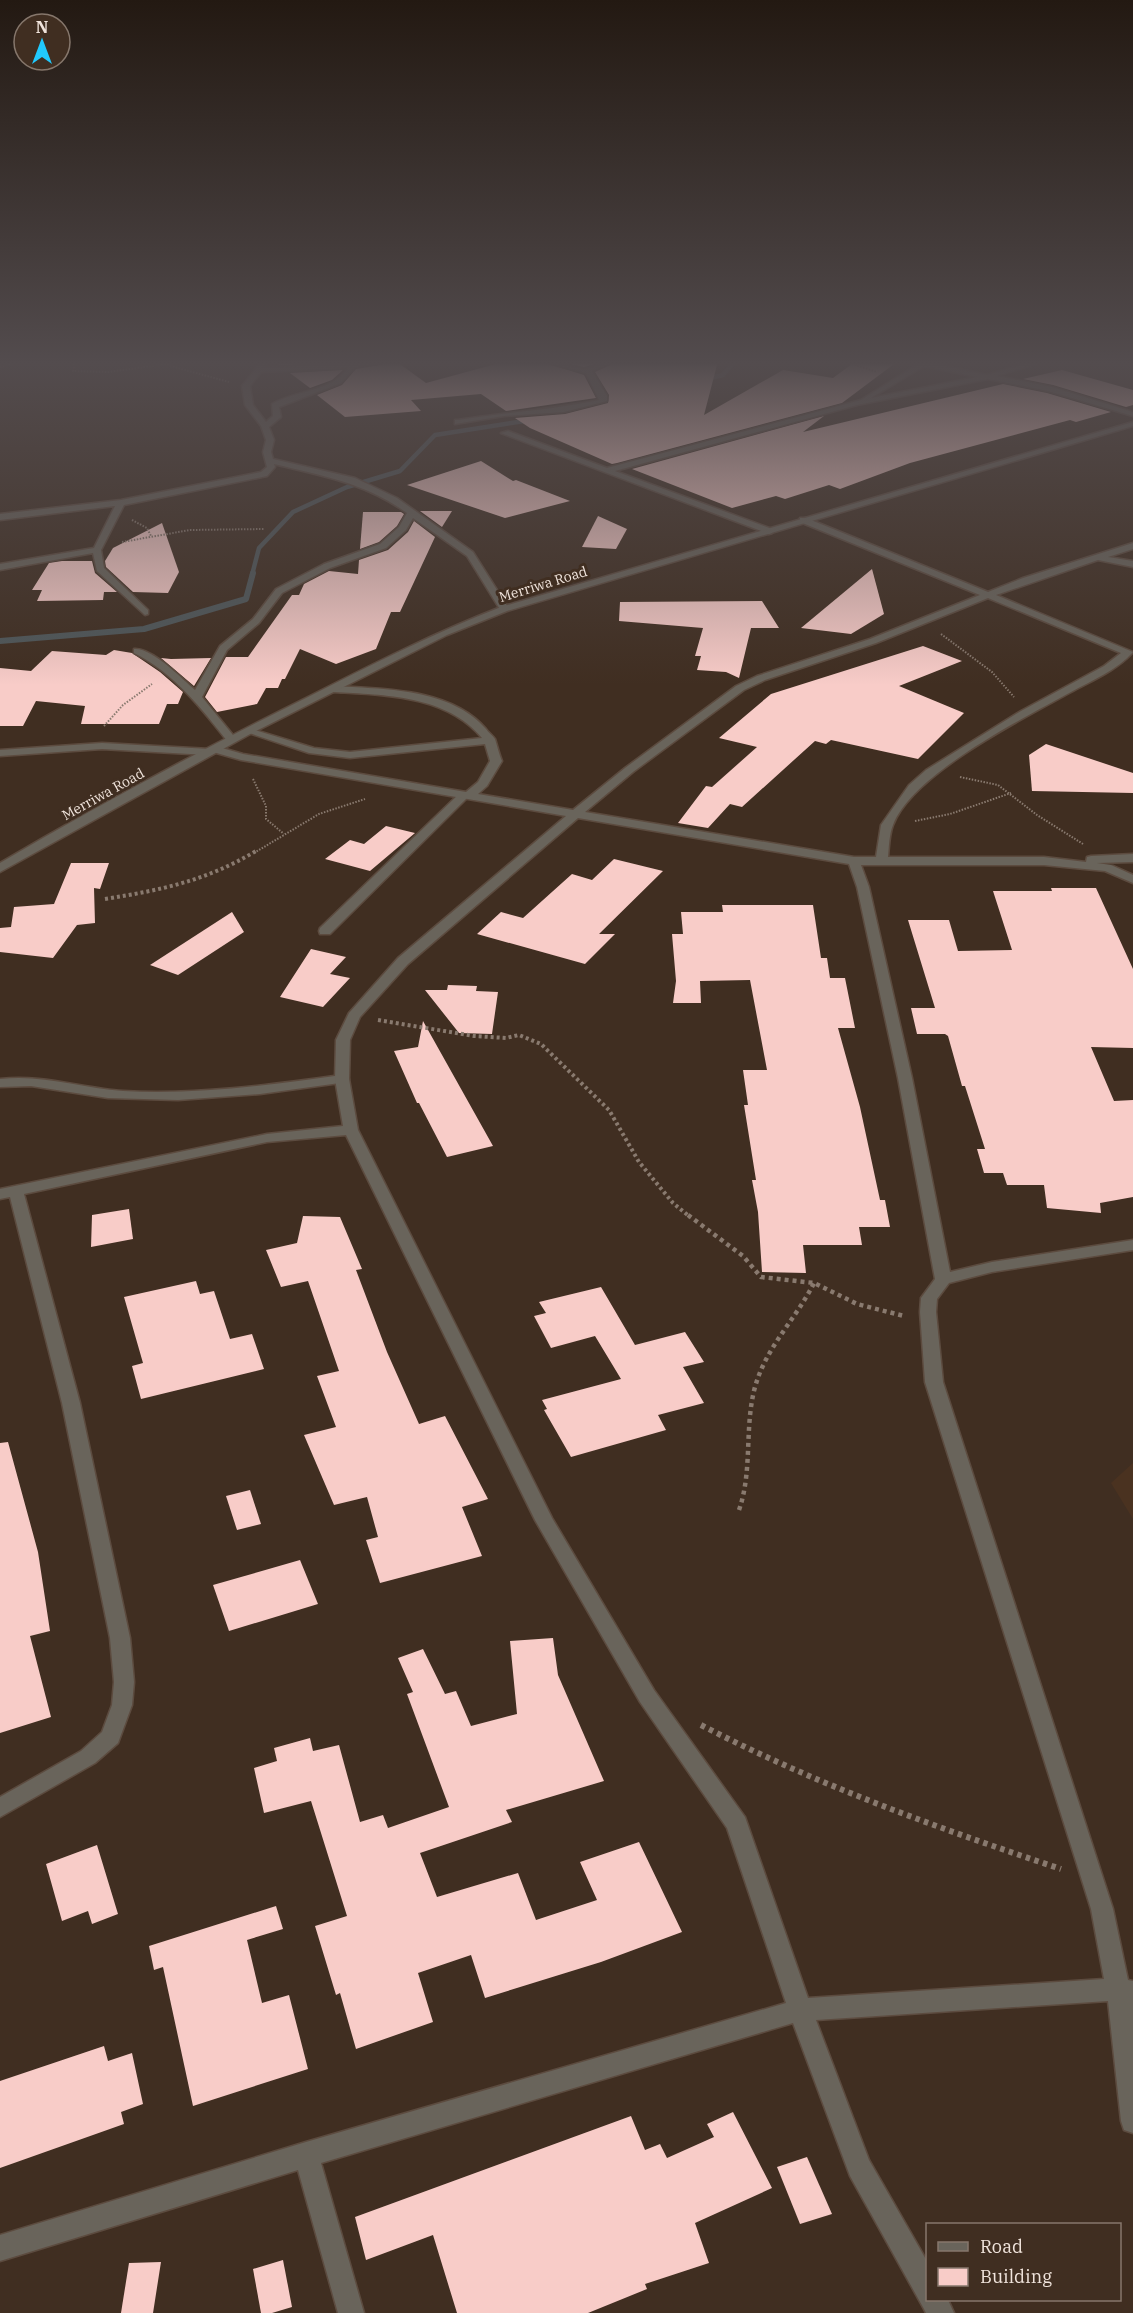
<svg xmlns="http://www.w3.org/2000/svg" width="1133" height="2313" viewBox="0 0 1133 2313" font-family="'IBM Plex Serif',serif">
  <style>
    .built { fill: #4a3220 }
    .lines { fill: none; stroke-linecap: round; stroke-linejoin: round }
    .stream-far1 { stroke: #4f5759; stroke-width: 4.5 }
    .stream { stroke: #4f5759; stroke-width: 6 }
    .building { fill: #f8ccc8 }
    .service-casing { stroke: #5c4b3f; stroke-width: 3 }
    .minor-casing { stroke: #5c4b3f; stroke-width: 3 }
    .tertiary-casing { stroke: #5c4b3f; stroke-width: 3 }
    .path-far3 { stroke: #897a6f; stroke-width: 2; stroke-dasharray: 1.5 1.5; stroke-linecap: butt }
    .path-far2 { stroke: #897a6f; stroke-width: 4; stroke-dasharray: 3 3; stroke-linecap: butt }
    .path-far1 { stroke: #897a6f; stroke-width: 4.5; stroke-dasharray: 4 4; stroke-linecap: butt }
    .path { stroke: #897a6f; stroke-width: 6; stroke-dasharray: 4.5 4.5; stroke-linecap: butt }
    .service { fill: #69645b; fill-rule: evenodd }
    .minor { fill: #69645b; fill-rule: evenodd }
    .tertiary { fill: #69645b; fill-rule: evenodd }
    .labels { text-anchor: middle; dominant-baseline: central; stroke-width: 6; stroke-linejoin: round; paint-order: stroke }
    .far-street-label { font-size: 14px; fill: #f0e4dc; stroke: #402e21 }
  </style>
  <rect width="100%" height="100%" fill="#402e21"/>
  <path class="built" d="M1133 1463V1519L1111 1483Z"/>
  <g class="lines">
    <g class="stream-far1">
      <path d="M702 380 723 375 735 361"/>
      <path d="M252 575 259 548 293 512 347 487 400 471 435 435 531 420"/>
    </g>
    <path class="stream" d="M0 641 144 629 246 599 253 573"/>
  </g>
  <g class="building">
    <path d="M275 361H356L280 365Z"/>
    <path d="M507 361H539L584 375 596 398 506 411 481 394 411 400 421 411 345 417 317 395 342 385 356 369 397 362 426 383Z"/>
    <path d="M557 361H605L584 367Z"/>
    <path d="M618 361H718L704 415 783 370 833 378 856 361H898L842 403 617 463 612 464 530 428 515 418 565 414 608 403 609 395 595 372Z"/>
    <path d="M343 370 332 380 310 388 290 373Z"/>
    <path d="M1062 370 1133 390V405L1126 407 1053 385 1023 379Z"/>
    <path d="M1003 384 1047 393 1111 412 1076 422 1070 420 910 463 840 489 829 485 785 499 776 496 732 508 632 469 824 416 803 432Z"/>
    <path d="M481 461 513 481 516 480 570 501 505 518 407 485Z"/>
    <path d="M420 511H452L442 527Z"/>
    <path d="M363 512H401L404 514 397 526 379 542 360 549Z"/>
    <path d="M598 516 627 529 616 549 582 547Z"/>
    <path d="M414 521 435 537 400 612H391L376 649 336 664 300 649 285 679H282L278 688H266L257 704 217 712 205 697 226 657H248L292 595H299L304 584 329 571 358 574 359 560 388 550 408 532Z"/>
    <path d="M162 523 179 572 168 593 133 592 106 567 105 561 113 548Z"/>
    <path d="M62 561H92L95 573 117 592H104L103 600 37 601 42 590H32L49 563Z"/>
    <path d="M872 569 884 614 851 634 801 628Z"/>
    <path d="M762 601 779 628H751L739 678 726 672 697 670 701 656H695L703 628 619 621 620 602Z"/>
    <path d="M923 646 962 661 899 686 964 713 918 759 831 740 826 744 815 741 742 807 730 804 708 828 678 823 706 786 712 787 757 747 719 738 771 694Z"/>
    <path d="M114 650 132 653 160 672 183 692 178 704H167L159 724H81L85 706 36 701 23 726H0V668L31 671 52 651 106 655Z"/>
    <path d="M161 658 171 659 211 658 194 686Z"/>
    <path d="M1046 744 1133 773V793L1032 791 1029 755Z"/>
    <path d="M386 826 415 833 370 871 325 859 350 840 364 844Z"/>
    <path d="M614 859 663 871 599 934H615L585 964 477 934 501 912 523 918 572 874 592 880Z"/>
    <path d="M71 863H109L100 889 94 888 95 923 77 925 53 958 0 952V928L11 927 14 907 54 904Z"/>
    <path d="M1051 888H1096L1133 969V1048L1091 1047 1114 1101 1133 1100V1197L1100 1203 1101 1213 1047 1208 1044 1185H1007L1003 1173H984L977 1149H985L965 1086H962L948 1036 945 1034H917L911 1008H935L908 920H949L958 951 1012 950 993 891H1052Z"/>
    <path d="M722 905H813L821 958H827L830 978H845L855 1028H838L860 1107 880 1200H885L890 1227H859L862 1245H803L806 1273 762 1272 758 1212 752 1180H756L744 1105H748L743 1070H767L750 980 700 981 701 1003H673L676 981 672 934H683L681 912H723Z"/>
    <path d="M232 912 244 932 178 975 150 965Z"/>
    <path d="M311 949 346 957 330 974 350 978 323 1007 280 997Z"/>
    <path d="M448 985 477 986 476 991 498 992 492 1034 459 1033 425 990H447Z"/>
    <path d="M423 1021 493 1146 447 1157 419 1103H417L394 1051 418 1047Z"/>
    <path d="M129 1209 133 1239 91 1247 92 1215Z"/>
    <path d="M303 1216 340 1217 362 1269 356 1270 387 1352 419 1424 445 1416 488 1499 462 1507 482 1556 380 1583 366 1540 378 1537 367 1497 334 1505 304 1435 336 1427 317 1376 339 1371 308 1281 281 1287 266 1250 297 1243Z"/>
    <path d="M196 1281 200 1294 214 1291 230 1339 252 1334 264 1369 141 1399 132 1366 143 1363 124 1297Z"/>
    <path d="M601 1287 635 1345 685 1332 704 1362 683 1367 704 1403 658 1415 666 1430 571 1457 544 1410 547 1409 542 1400 621 1379 595 1336 551 1348 534 1316 546 1313 539 1302Z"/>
    <path d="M8 1442 38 1552 50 1631 30 1636 51 1717 0 1733V1443Z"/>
    <path d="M250 1490 261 1524 237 1530 226 1496Z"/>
    <path d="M300 1560 318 1604 229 1631 213 1585Z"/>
    <path d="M553 1638 558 1675 604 1781 506 1810 512 1822 420 1853 437 1897 518 1873 536 1920 597 1900 580 1862 639 1842 682 1932 601 1962 485 1998 471 1955 418 1973 433 2022 356 2049 340 1993 336 1995 315 1926 347 1916 311 1801 264 1813 254 1768 277 1761 274 1748 310 1738 313 1751 339 1745 360 1822 383 1815 388 1828 449 1807 407 1694 413 1692 398 1658 423 1649 445 1694 456 1691 471 1726 517 1714 510 1641Z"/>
    <path d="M97 1845 118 1914 92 1924 88 1911 62 1921 46 1864Z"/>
    <path d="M276 1906 283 1929 247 1940 262 2003 289 1995 308 2069 193 2106 163 1967 154 1970 149 1946Z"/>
    <path d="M104 2046 108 2061 132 2053 143 2104 121 2112 124 2124 0 2168V2081Z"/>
    <path d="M733 2112 772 2188 695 2223 709 2263 645 2284 647 2289 588 2313H457L433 2235 366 2260 355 2217 631 2116 645 2150 660 2144 667 2158 714 2137 707 2124Z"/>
    <path d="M807 2157 832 2214 800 2224 777 2167Z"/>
    <path d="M283 2260 292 2307 272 2313H261L253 2269Z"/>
    <path d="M161 2262 153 2313H121L129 2263Z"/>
  </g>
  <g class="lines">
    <g class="service-casing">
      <g id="service">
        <path d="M464 792 470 795 468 797 330 934H320L319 931 320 928 460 793Z"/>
        <path d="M342 1075 347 1076 349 1079 347 1082 260 1094 178 1100 108 1098 31 1086 0 1087V1079C42 1074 81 1088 123 1091 196 1095 270 1085 342 1075Z"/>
      </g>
    </g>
    <g class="minor-casing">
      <g id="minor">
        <path d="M262 361H269L264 368 395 361 355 367 341 383 279 407 281 417 269 427 274 440 271 452 273 459 355 478 397 498 473 552 509 609 501 611 467 556 413 518 406 530 386 548 330 568 282 593 259 623 227 650 202 697 237 740 232 743 228 742C202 709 173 672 134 653V649C152 647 182 679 195 690L220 646 253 619 276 589 324 564 380 544 399 527 407 513C365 483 324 476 274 464L275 467 267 476 124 505 101 550 104 568 148 610V614L145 615 97 571 93 553 0 570V564L94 548 115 506 0 520V514L121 500 261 472 267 467 263 452 266 440 261 426 245 405 242 386ZM348 368C332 392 296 390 272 404L273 416 266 422 253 405 250 386 261 372Z"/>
        <path d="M541 361C556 361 569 368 584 369 594 369 605 361 616 361L592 371 607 396V401L564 412 504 416 455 424V420H458C505 412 553 410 599 400L586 373Z"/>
        <path d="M923 361 987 375 1034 361H1044L997 376 1052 387 1133 412V416L1048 391 988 379 857 405 615 471 772 529V533L769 534 501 433 508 431 607 468 861 400ZM924 366 977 377 871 398Z"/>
        <path d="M800 518H806L988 592 1023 578 1133 543V549L1108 557 1133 561V567L1098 560 996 595 1133 652C1117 670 1093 680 1071 692 1024 718 912 774 893 825 889 835 889 847 888 857H1044L1086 862 1087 857 1091 856 1133 854V862L1097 863 1111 865 1133 875V883L1105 871 1044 865H861L869 887 912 1078 950 1272 992 1262 1133 1240V1250L992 1272 949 1283 937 1299 936 1312 943 1382 1113 1909 1128 1980 1133 1981V2133L1124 2130 1121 2121 1108 2001 816 2020 869 2160 928 2263V2300H948L954 2313H926L924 2309 850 2176 793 2023 321 2163 364 2313H338L298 2170 0 2261V2235L306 2142 786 2003 727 1828 640 1702 535 1520 346 1135 267 1142 24 1194 80 1403 130 1638 134 1682 132 1705 118 1743 95 1763 0 1817V1797L81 1751 102 1732 112 1705 114 1682 110 1638 62 1403 10 1197 0 1199V1189L267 1134 343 1126 335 1079 336 1040 349 1013 398 958 566 816 241 760 213 752 208 755 102 749 0 756V750L102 743 210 749 215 746 243 754 466 792 478 782 490 761 485 744 350 758 309 753 243 731 248 728 314 748 350 752 482 738C446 695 385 695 333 692L328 689 333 686C383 689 451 688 486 729 488 732 493 736 495 739 497 745 499 754 502 761L487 786 478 794 573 810 625 768 736 686 757 676 870 639 980 595 800 522ZM988 598 1121 653 1104 666 1021 711 926 770 909 785 881 825 876 857H854L585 812 633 772 744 690 765 680 876 643ZM578 818 849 864 857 887 898 1078 935 1279 921 1298 920 1312 925 1382 1091 1909 1104 1979 808 1998 745 1817 654 1690 552 1518 358 1130 349 1079 350 1040 360 1017 408 964Z"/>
      </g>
    </g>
    <g class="tertiary-casing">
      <path id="tertiary" d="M1133 422V426L507 611 447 635 252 733 0 872V863C100 804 203 749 308 697 371 665 434 633 501 607Z"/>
    </g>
    <g class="path-far3">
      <path d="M75 361 73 371 108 372 189 361"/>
      <path d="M843 361 877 372"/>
      <path d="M167 365 229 382"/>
      <path d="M0 367 19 361"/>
      <path d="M132 520 147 528 151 536"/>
      <path d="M122 542 190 530 264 529"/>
      <path d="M941 634 992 672 1014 697"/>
      <path d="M104 726 123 705 152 684"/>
      <path d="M960 777 998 785 1037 815 1083 844"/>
      <path d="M253 779 266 806V819L284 834"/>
      <path d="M915 821 950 814 1011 793"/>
      <path d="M254 853 319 814 365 799"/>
    </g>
    <g class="path-far2">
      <path d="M105 899C161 890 206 881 256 851"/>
      <path d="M378 1020 474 1036 506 1038 519 1035 541 1044 609 1110 639 1162 673 1203 690 1217"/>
    </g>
    <g class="path-far1">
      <path d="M688 1215 743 1256 761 1277 814 1283 857 1304 904 1316"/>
      <path d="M739 1510C753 1470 744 1427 755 1387 766 1347 796 1319 814 1283"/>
    </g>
    <path class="path" d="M701 1725C817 1785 938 1828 1061 1869"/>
    <use href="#service" class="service"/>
    <use href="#minor" class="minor"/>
    <use href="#tertiary" class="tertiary"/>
  </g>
  <linearGradient id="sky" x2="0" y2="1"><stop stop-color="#231912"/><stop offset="0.53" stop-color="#534c4e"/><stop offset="1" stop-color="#534c4e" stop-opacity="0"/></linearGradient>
  <rect width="1133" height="685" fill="url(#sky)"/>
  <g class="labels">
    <g class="far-street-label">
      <text transform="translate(543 584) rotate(-17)">Merriwa Road</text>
      <text transform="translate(103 794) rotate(-29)">Merriwa Road</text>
    </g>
  </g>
  <rect x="926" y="2223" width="195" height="78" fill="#402e21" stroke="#86776c" stroke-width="1.5"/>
  <rect x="938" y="2242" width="30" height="9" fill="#69645b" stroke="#86776c" stroke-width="1.5"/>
  <text x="980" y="2253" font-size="18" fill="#f0e4dc">Road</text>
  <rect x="938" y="2268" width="30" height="18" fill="#f8ccc8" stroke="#86776c" stroke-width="1.5"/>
  <text x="980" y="2283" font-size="18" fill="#f0e4dc">Building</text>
  <g transform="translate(42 42)"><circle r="28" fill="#402e21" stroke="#86776c" stroke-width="1.5"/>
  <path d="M0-4.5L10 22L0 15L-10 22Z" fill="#21c9fd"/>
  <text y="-9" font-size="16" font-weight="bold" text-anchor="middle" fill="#f0e4dc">N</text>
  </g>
</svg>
